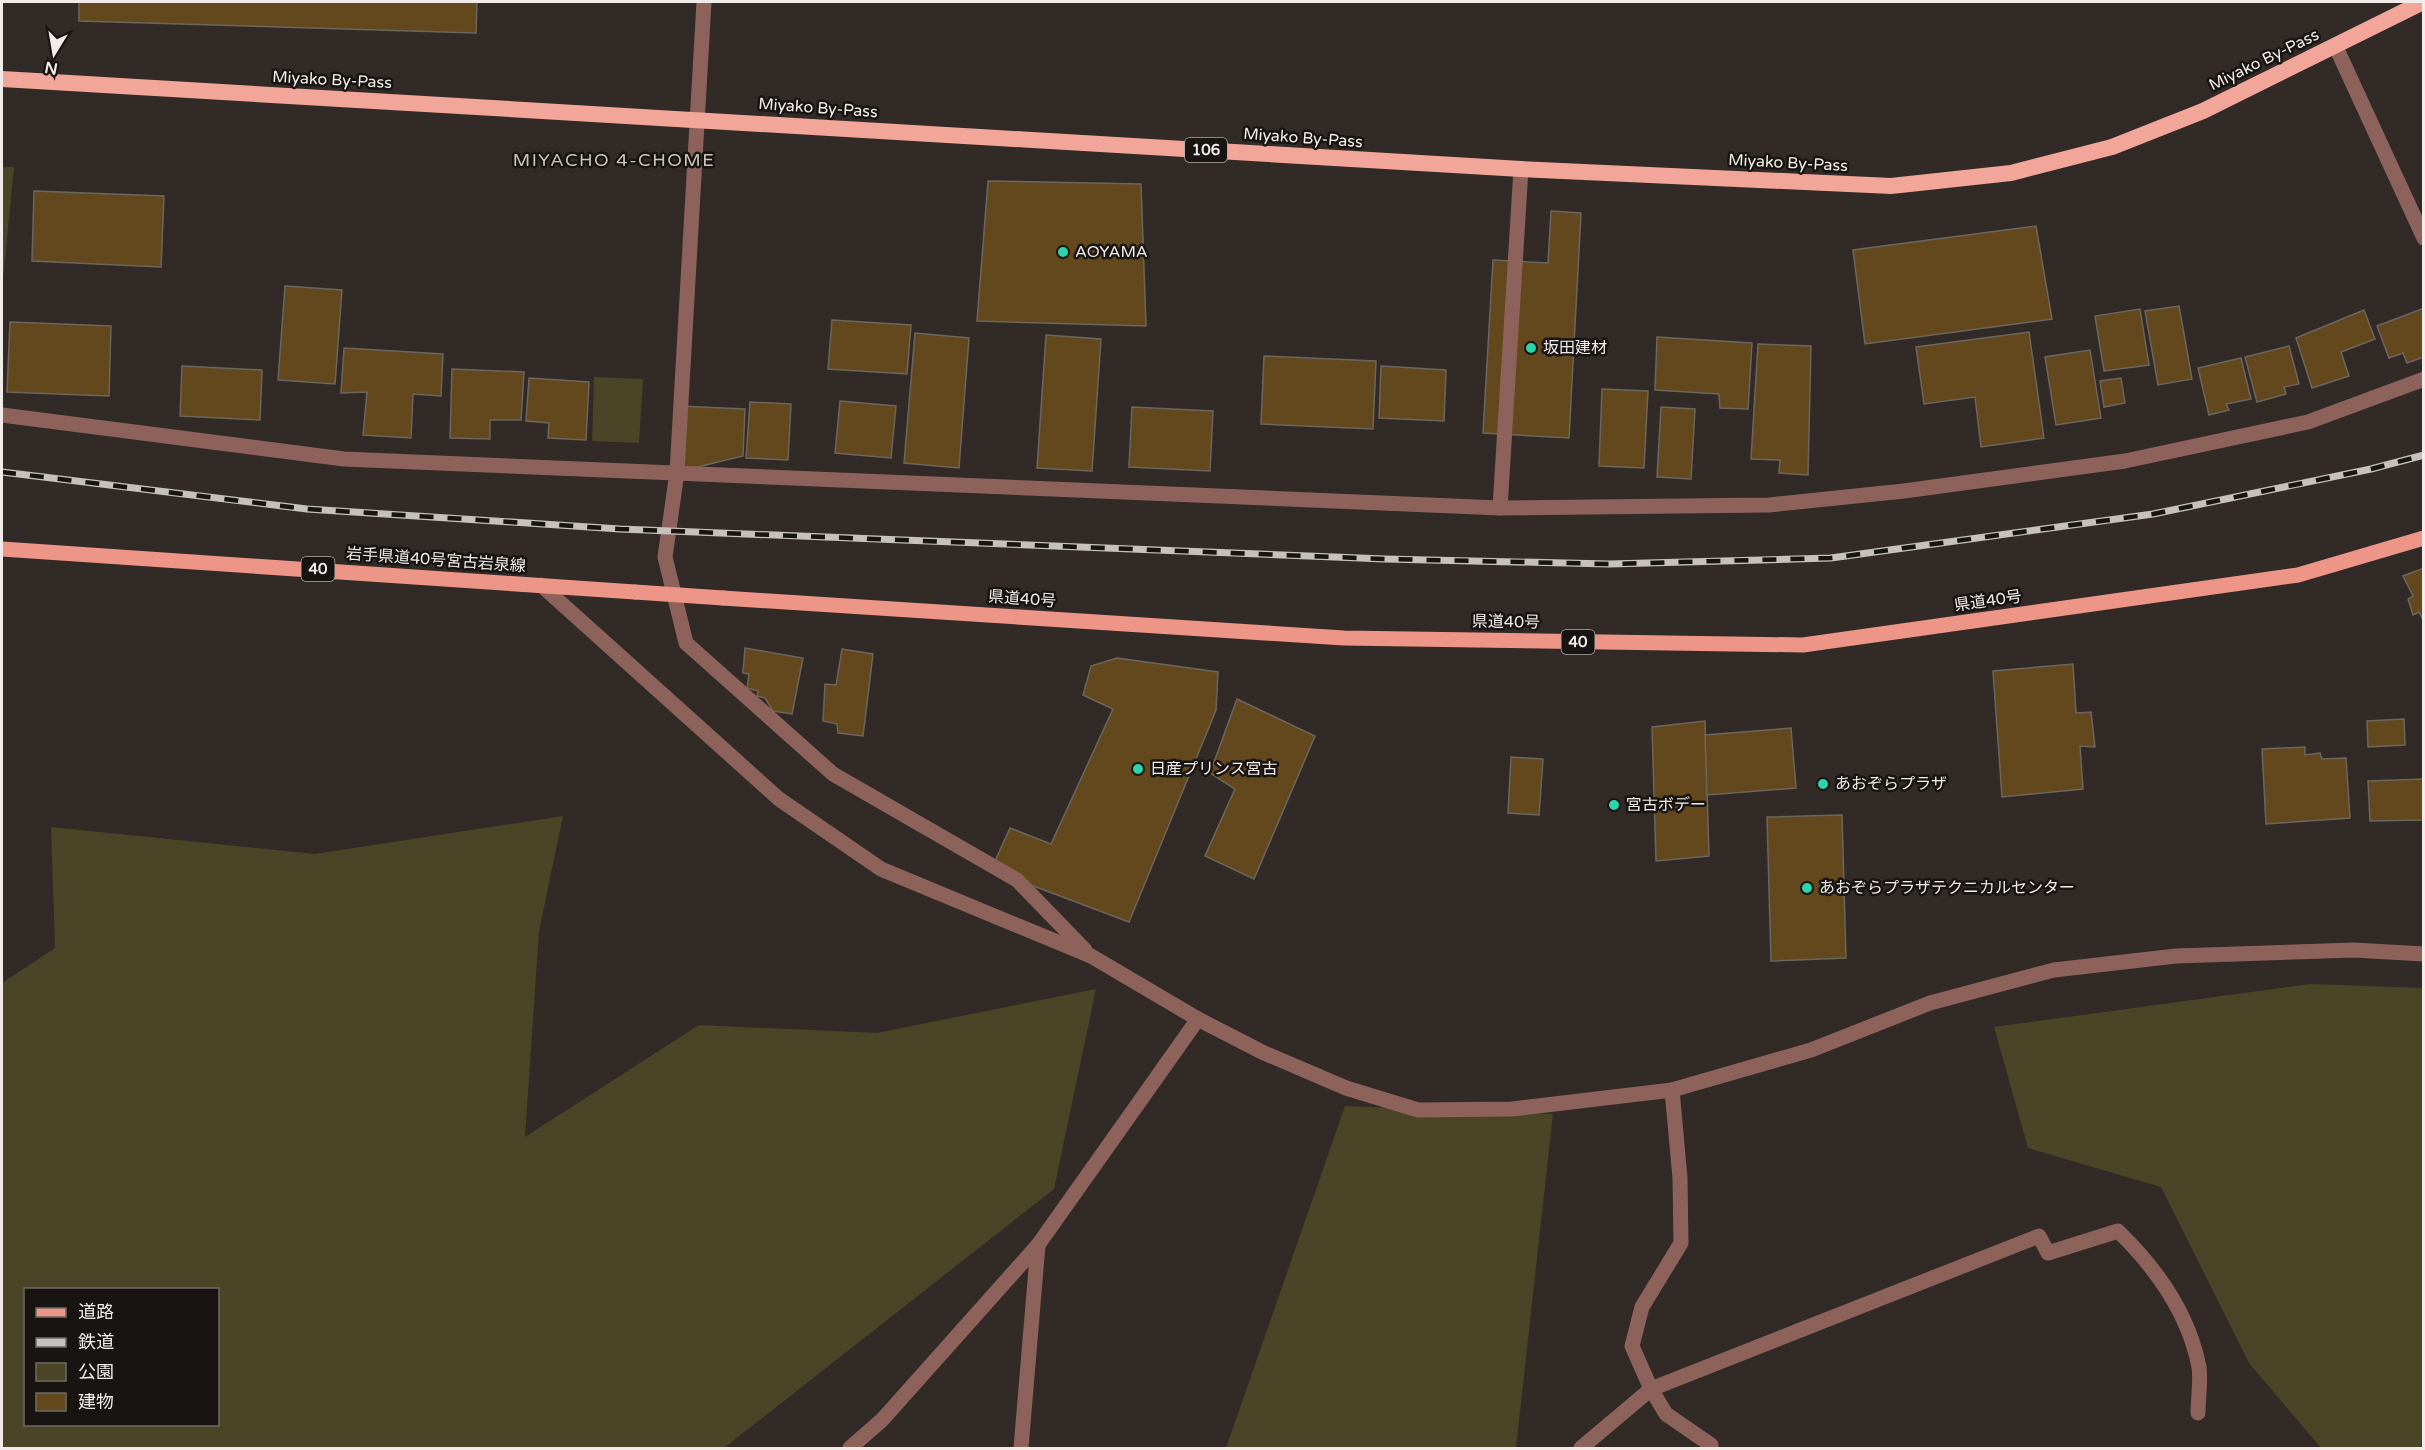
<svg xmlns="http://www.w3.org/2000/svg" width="2425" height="1450" viewBox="0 0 2425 1450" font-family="'Varela Round','Noto Sans JP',sans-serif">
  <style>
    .green { fill: #4a4526; fill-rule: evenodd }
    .building { fill: #63481d; stroke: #6c665f; stroke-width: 1.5 }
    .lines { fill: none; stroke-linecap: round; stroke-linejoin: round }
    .minor { stroke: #8d625a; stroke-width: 15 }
    .primary { stroke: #ed9587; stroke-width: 15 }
    .trunk { stroke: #f2a69a; stroke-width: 16 }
    .rail-casing { stroke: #c7c1be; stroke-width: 7 }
    .rail { stroke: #171412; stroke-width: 4.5; stroke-dasharray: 14; stroke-linecap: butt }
    .primary-bridge { stroke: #ed9587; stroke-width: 15 }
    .poi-dot { fill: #2ad5ac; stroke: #171412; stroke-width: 2 }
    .labels { text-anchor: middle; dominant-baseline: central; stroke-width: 5; stroke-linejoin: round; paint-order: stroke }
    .shield { fill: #171412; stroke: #b0aba8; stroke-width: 1.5 }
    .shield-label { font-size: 15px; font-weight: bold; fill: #f1ece9 }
    .street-label { font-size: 16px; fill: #f1ece9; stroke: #171412 }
    .poi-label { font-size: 16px; fill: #f1ece9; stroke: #171412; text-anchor: start }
    .neighbourhood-label { font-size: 18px; letter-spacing: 1.5px; fill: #cec5bf; stroke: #171412 }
  </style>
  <rect width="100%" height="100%" fill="#322a26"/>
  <g class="green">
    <path d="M2 167H14L2 289Z"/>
    <path d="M594 377 643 379 639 443 592 441Z"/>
    <path d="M563 816 539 931 525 1137 699 1025 877 1033 1096 989 1054 1189 724 1448H2V983L55 948 51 827 315 854ZM26 1290H218V1424H26Z"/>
    <path d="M2310 984 2423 988V1448H2321L2249 1363 2161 1187 2028 1148 1994 1027Z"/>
    <path d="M1345 1106 1553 1114 1516 1448H1226Z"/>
  </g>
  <g class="building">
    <path d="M79 2H477L476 33 79 21Z"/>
    <path d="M988 181 1141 184 1146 326 977 321Z"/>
    <path d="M34 191 164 196 161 267 32 261Z"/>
    <path d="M1551 211 1581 213 1569 438 1483 433 1493 260 1548 263Z"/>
    <path d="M2036 226 2052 319 1865 344 1853 250Z"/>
    <path d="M285 286 342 290 335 384 278 380Z"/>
    <path d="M2179 306 2192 379 2158 385 2145 311Z"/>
    <path d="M2424 308V357L2407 363 2403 353 2389 358 2377 326Z"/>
    <path d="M2140 309 2149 365 2104 371 2095 316Z"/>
    <path d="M2364 310 2375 339 2341 352 2349 376 2312 388 2296 338Z"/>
    <path d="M832 320 911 325 907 374 828 369Z"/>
    <path d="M10 322 111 326 109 396 7 392Z"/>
    <path d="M2029 332 2044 438 1981 447 1975 397 1924 404 1916 347Z"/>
    <path d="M915 333 969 338 959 468 904 463Z"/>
    <path d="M1046 335 1101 339 1092 471 1037 468Z"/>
    <path d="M1657 337 1752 343 1748 409 1720 408 1719 394 1655 390Z"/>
    <path d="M1758 344 1811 346 1808 475 1779 473 1780 460 1751 459Z"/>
    <path d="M2289 346 2299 384 2284 387 2286 394 2257 402 2245 357Z"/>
    <path d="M344 348 443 354 441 396 413 394 411 438 363 435 367 392 341 393Z"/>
    <path d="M2090 350 2101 418 2056 425 2045 357Z"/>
    <path d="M1264 356 1376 361 1373 429 1261 424Z"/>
    <path d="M2241 358 2251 399 2226 404 2229 410 2209 415 2198 368Z"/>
    <path d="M182 366 262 370 260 420 180 416Z"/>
    <path d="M1381 366 1446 370 1444 421 1379 418Z"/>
    <path d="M452 369 524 372 521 420H490V439L450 438Z"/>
    <path d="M529 378 589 382 586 440 548 438 549 423 526 421Z"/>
    <path d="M2121 378 2125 403 2104 407 2100 381Z"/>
    <path d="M1602 389 1648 391 1644 468 1599 466Z"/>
    <path d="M840 401 896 406 891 458 835 453Z"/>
    <path d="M750 402 791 404 788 460 746 458Z"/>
    <path d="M679 406 745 409 743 456 677 472Z"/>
    <path d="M1132 407 1213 411 1210 471 1129 467Z"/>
    <path d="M1661 407 1695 409 1691 479 1657 477Z"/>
    <path d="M2424 568V622L2419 612 2413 615 2408 599 2413 596 2403 576Z"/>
    <path d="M745 648 803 658 792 714 773 711 765 698 757 696 758 691 747 688 749 674 743 673Z"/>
    <path d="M842 649 873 654 863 736 838 733 837 724 823 721 825 684 836 685Z"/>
    <path d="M1117 658 1218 672 1216 710 1129 922 991 870 1010 828 1051 844 1113 709 1083 695 1091 666Z"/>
    <path d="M2073 664 2076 713 2091 712 2095 747 2080 746 2083 789 2002 797 1993 671Z"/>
    <path d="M1237 699 1315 736 1254 879 1205 856 1235 789 1210 773Z"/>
    <path d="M2404 719 2405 745 2368 747 2367 721Z"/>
    <path d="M1705 721 1709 856 1656 861 1652 727Z"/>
    <path d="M1791 728 1796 788 1707 795 1705 735Z"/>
    <path d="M2305 747V755L2320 753 2322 759 2346 758 2350 818 2266 824 2262 749Z"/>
    <path d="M1511 757 1543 759 1539 815 1508 813Z"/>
    <path d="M2424 779V820L2370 821 2368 781Z"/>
    <path d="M1842 815 1846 958 1771 961 1767 817Z"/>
  </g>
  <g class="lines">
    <g class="minor">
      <path d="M704 2 677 472 665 557 686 643 833 774 1017 880 1085 950"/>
      <path d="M2335 45 2424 238"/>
      <path d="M2 415 344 459 1500 508 1769 505 1904 491 2125 461 2308 422 2424 379"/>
      <path d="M1500 508 1521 169"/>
      <path d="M541 585 779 799 881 869 1091 956 1198 1019 1262 1052 1346 1088 1418 1110 1512 1109 1672 1090 1811 1050 1930 1003 2054 970 2176 956 2354 950 2424 954"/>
      <path d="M1672 1090 1680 1178 1681 1243 1642 1307 1632 1346 1651 1389 1666 1414 1711 1445V1448"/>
      <path d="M850 1448 882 1420 1038 1245 1198 1019"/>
      <path d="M1021 1448 1038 1245"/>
      <path d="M1581 1448 1651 1389 2039 1236 2048 1253 2118 1231C2156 1268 2189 1315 2199 1367 2201 1382 2198 1399 2198 1413"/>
    </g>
    <g class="primary">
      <path d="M2 549 635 592"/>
      <path d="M723 598 1344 638 1803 645 2298 575 2424 538"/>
    </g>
    <path class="trunk" d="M2 79 1521 169 1891 186 2011 173 2112 147 2203 111 2423 2"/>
    <g class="rail-casing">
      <path id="rail" d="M2 472 307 509 620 529 1385 559 1609 564 1831 558 2153 514 2371 469 2424 455"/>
    </g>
    <use href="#rail" class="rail"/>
    <path class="primary-bridge" d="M635 592 723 598"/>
  </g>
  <g class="poi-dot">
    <circle cx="1063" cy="252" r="6"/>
    <circle cx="1531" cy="348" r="6"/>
    <circle cx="1138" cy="769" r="6"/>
    <circle cx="1823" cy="784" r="6"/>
    <circle cx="1614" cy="805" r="6"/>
    <circle cx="1807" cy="888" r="6"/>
  </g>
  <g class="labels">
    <g class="shield">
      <rect x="1185" y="138" width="42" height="24" rx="4.5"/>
      <rect x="301.5" y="557" width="33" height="24" rx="4.5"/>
      <rect x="1561.5" y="630" width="33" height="24" rx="4.5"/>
    </g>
    <g class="shield-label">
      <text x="1206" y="150">106</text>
      <text x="318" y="569">40</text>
      <text x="1578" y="642">40</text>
    </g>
    <g class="street-label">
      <text transform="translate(2264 60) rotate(-26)">Miyako By-Pass</text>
      <text transform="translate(332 80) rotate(3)">Miyako By-Pass</text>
      <text transform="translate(818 108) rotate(4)">Miyako By-Pass</text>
      <text transform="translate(1303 138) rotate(4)">Miyako By-Pass</text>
      <text transform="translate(1788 163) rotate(3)">Miyako By-Pass</text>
      <text transform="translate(436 560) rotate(4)">岩手県道40号宮古岩泉線</text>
      <text transform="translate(1022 599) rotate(4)">県道40号</text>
      <text transform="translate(1988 601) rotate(-8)">県道40号</text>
      <text transform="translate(1506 622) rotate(1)">県道40号</text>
    </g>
    <g class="poi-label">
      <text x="1075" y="252">AOYAMA</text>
      <text x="1543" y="348">坂田建材</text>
      <text x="1150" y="769">日産プリンス宮古</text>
      <text x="1835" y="784">あおぞらプラザ</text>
      <text x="1626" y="805">宮古ボデー</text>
      <text x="1819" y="888">あおぞらプラザテクニカルセンター</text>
    </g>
    <g class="neighbourhood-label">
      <text x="614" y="160">MIYACHO 4-CHOME</text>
    </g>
  </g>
  <rect width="2425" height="1450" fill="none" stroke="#f1ece9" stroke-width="6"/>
  <rect x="24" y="1288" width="195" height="138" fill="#171412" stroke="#6e6a68" stroke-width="1.5"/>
  <rect x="36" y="1308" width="30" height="9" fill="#ed9587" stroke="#6e6a68" stroke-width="1.5"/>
  <text x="78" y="1318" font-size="18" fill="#f1ece9">道路</text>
  <rect x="36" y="1338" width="30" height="9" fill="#c7c1be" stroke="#6e6a68" stroke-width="1.5"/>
  <text x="78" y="1348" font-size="18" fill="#f1ece9">鉄道</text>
  <rect x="36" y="1363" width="30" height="18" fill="#4a4526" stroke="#6e6a68" stroke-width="1.5"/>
  <text x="78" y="1378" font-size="18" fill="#f1ece9">公園</text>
  <rect x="36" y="1393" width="30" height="18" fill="#63481d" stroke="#6e6a68" stroke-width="1.5"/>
  <text x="78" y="1408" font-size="18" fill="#f1ece9">建物</text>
  <g transform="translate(54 54) rotate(191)" stroke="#171412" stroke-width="4.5" paint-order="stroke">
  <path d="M0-4.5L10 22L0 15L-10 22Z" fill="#f1ece9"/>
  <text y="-9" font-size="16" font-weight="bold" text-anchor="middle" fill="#f1ece9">N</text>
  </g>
</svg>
